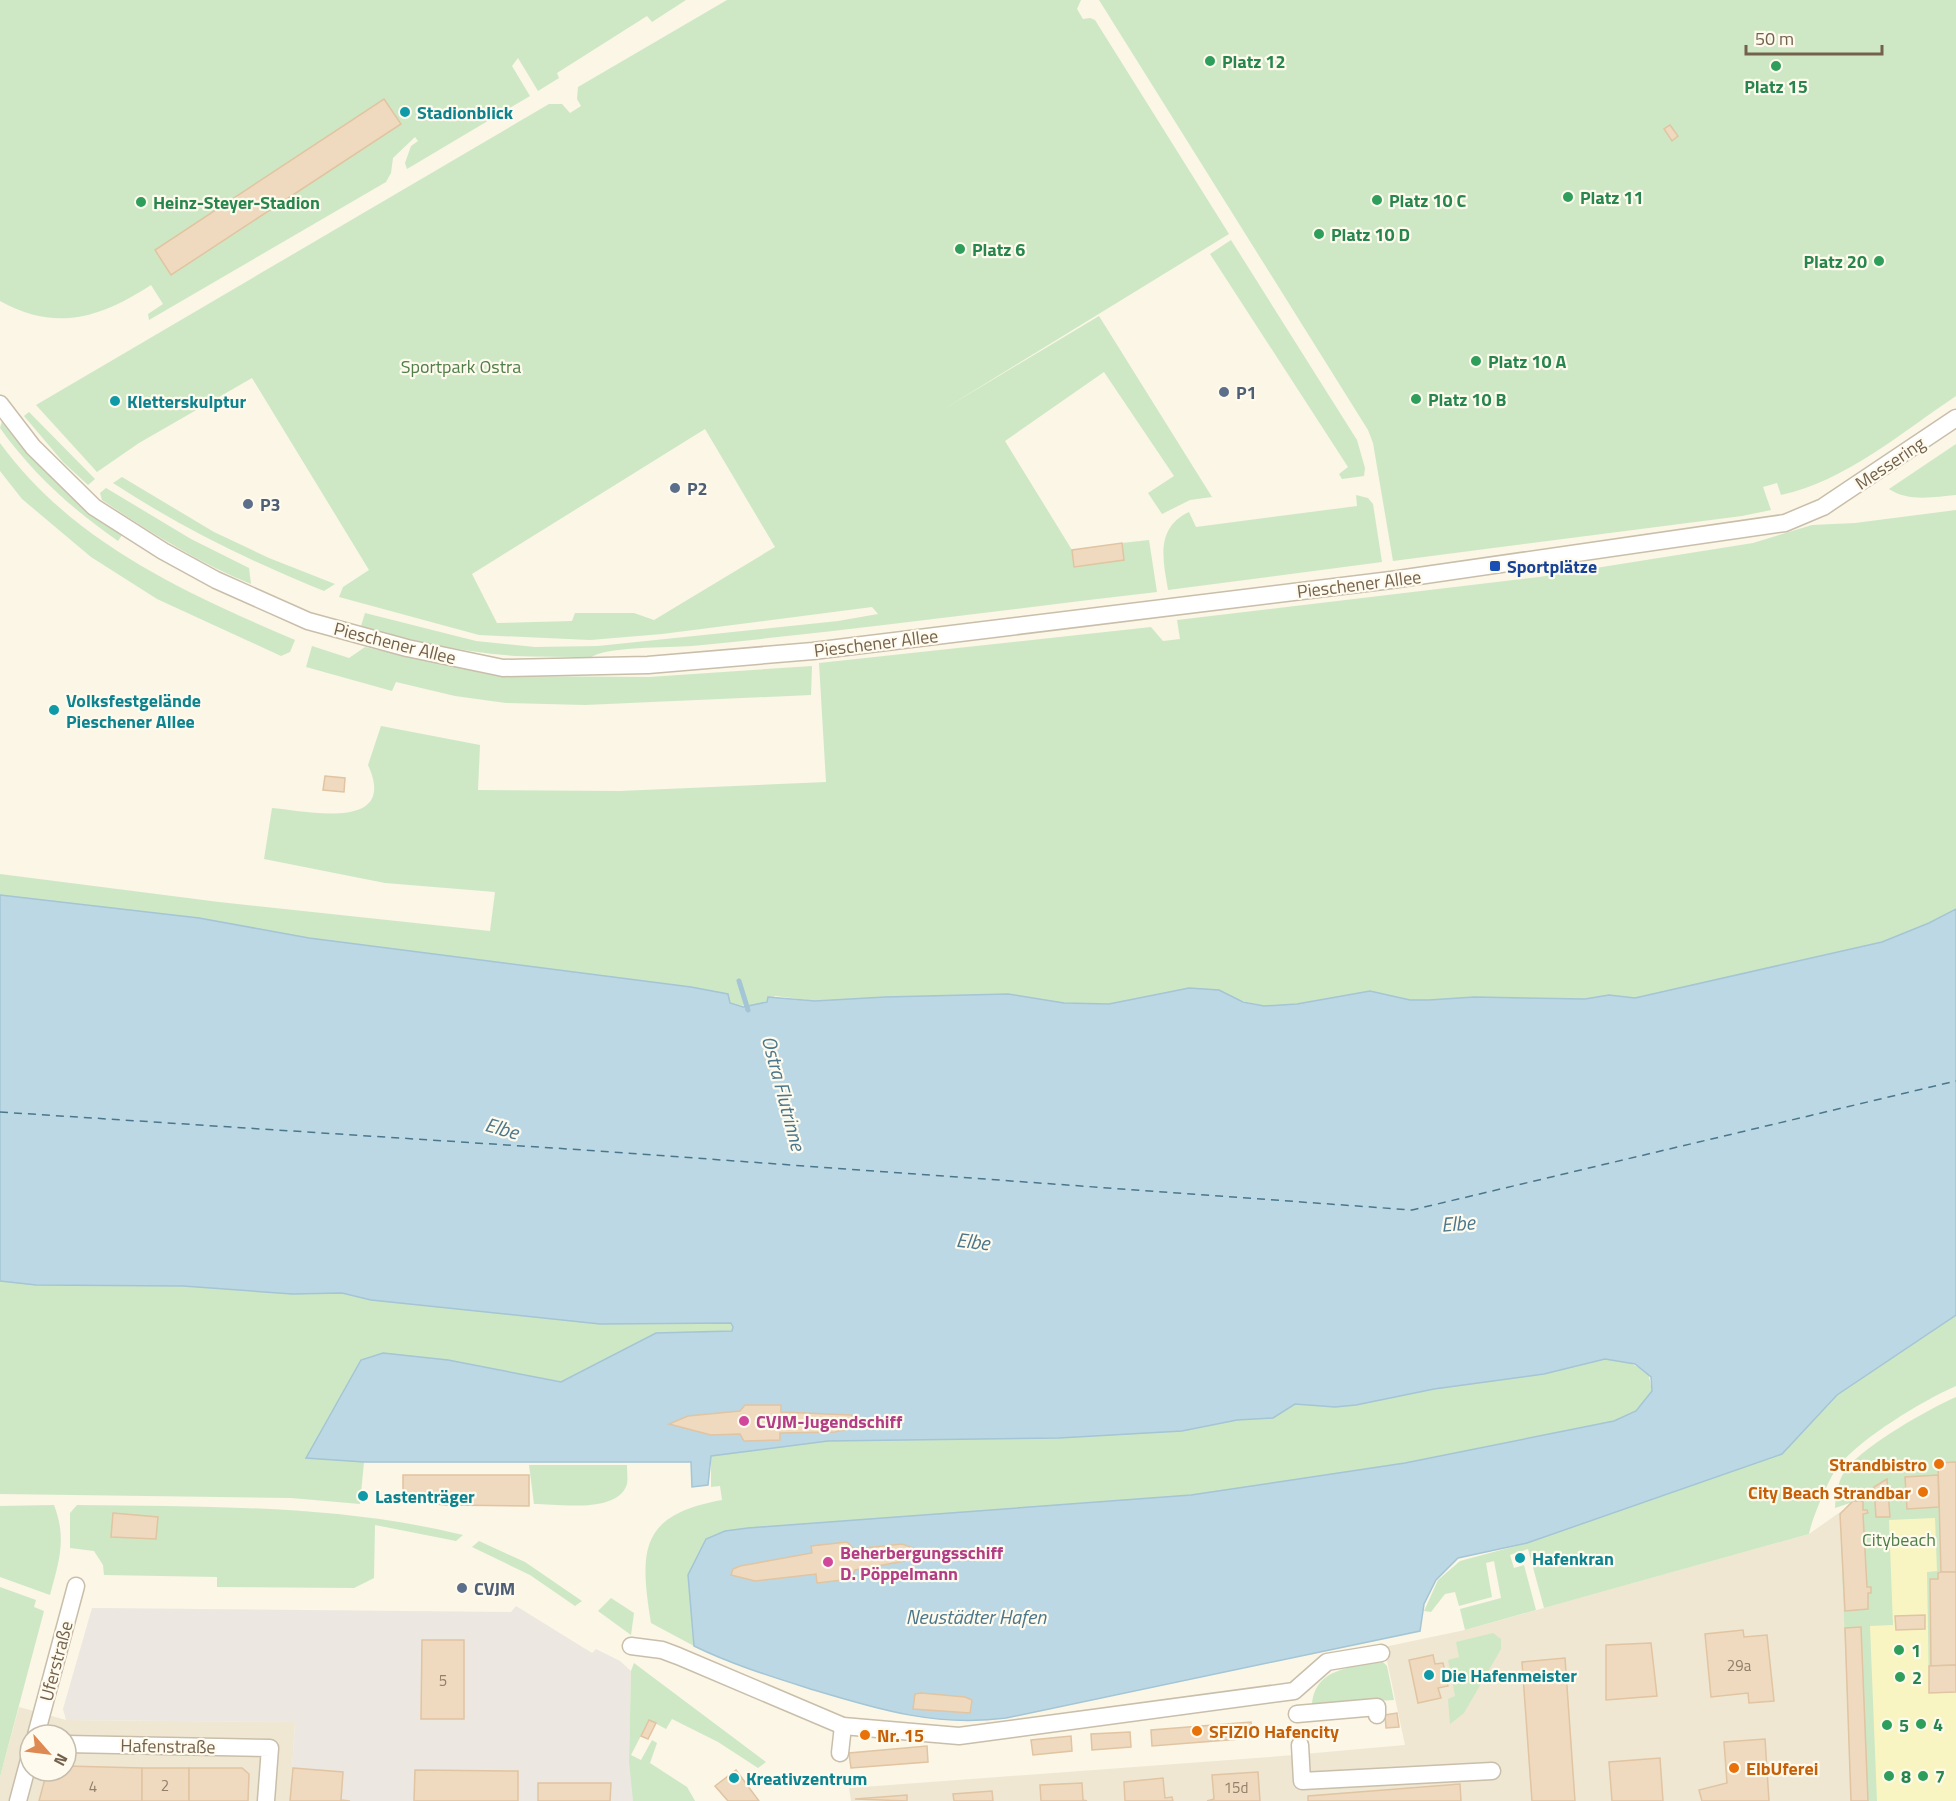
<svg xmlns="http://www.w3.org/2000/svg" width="1956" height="1801" viewBox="0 0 1956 1801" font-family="'Titillium Web',sans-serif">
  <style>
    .residential { fill: #efe7d2; fill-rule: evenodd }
    .industrial { fill: #ece7e0 }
    .green { fill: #cee8c5; fill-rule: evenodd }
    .sand { fill: #f9f5c3 }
    .water { fill: #bcd8e4; stroke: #a3c5d5; stroke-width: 1.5 }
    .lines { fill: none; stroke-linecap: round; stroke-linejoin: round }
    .stream { stroke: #a3c5d5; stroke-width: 5 }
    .ferry { stroke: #4b778c; stroke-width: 1.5; stroke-dasharray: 8 6; stroke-linecap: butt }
    .building { fill: #efdabf; stroke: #e1c4a1; stroke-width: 1.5 }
    .street-casing { stroke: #c9beaa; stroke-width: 19 }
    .street { stroke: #fff; stroke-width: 16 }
    .leisure-dot { fill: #2e9e5b; stroke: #fefaed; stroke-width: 2 }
    .culture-dot { fill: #0f9aa8; stroke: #fefaed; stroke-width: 2 }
    .service-dot { fill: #5c6f8a; stroke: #fefaed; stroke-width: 2 }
    .transit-dot { fill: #1a4fb4; stroke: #fefaed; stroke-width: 2 }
    .hotel-dot { fill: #d1479c; stroke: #fefaed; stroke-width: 2 }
    .food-dot { fill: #e8710a; stroke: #fefaed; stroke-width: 2 }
    .labels { text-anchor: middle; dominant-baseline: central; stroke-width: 4.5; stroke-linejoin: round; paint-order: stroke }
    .number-label { font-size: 15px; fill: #927f69 }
    .leisure-label { font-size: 18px; font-weight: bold; fill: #27864d; stroke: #fefaed; text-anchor: start }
    .culture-label { font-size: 18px; font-weight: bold; fill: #0d838f; stroke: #fefaed; text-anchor: start }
    .park-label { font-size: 18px; fill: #4f7e48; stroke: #fefaed }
    .service-label { font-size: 18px; font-weight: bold; fill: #4e5e75; stroke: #fefaed; text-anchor: start }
    .street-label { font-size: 18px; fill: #73614c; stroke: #fefaed }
    .transit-label { font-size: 18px; font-weight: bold; fill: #164399; stroke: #fefaed; text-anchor: start }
    .hotel-label { font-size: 18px; font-weight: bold; fill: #b23c85; stroke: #fefaed; text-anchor: start }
    .food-label { font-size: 18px; font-weight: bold; fill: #c56008; stroke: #fefaed; text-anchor: start }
    .water-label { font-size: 20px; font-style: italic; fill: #4b778c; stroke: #fefaed }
  </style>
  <rect width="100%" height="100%" fill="#fbf6e6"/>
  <g class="residential">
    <path d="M1887 1479 1956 1801H851L849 1788 1270 1757 1405 1745 1384 1647 1465 1630 1809 1534Z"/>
    <path d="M19 1707 66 1720 295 1722 290 1801H0V1777ZM30 1735H66V1771H30Z"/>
  </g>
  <path class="industrial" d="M516 1606 592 1653 596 1649 620 1661 631 1671 629 1761 687 1787 695 1801H290L295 1722 66 1720 63 1709 92 1608 511 1612Z"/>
  <g class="green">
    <path d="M0 0H686L652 22 647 16 557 73 559 78 538 91 518 58 512 66 530 96 407 169 405 163 411 146 418 141 415 137 393 158 391 173 386 182 149 320 148 314 163 304 151 285C100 318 56 332 0 301Z"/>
    <path d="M727 0H1081L1077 9 1083 19 1090 18 1095 20 1229 234 944 409 1099 316 1212 497 1190 500 1162 514 1148 493 1174 476 1104 372 1005 441 1072 550 1074 566 1124 560 1122 543 1149 540 1157 592C1002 610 847 631 692 646 668 648 606 646 590 658 565 656 540 657 515 656 463 652 411 641 361 626L365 613 476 641 535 647 598 646 838 621 878 614 872 607 662 634 590 640 479 635 339 597 343 587 369 570 252 378 139 443 97 472 36 405 549 104H562L570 113 581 106 577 99 578 87ZM705 429 775 547 654 620 634 613H575L572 621 497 623 472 574Z"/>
    <path d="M1099 0H1956V396C1902 432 1846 481 1781 495L1777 483 1763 487 1771 510 1742 516 1393 561 1373 443 1368 430Z"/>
    <path d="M1231 240 1357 440 1365 468 1364 476 1342 479 1339 474 1348 467 1210 254Z"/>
    <path d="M29 412 95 479 88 485 63 462 24 416Z"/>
    <path d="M2 421C37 465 75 503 122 535L118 541C72 509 33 474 0 428Z"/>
    <path d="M0 443C72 542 185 593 295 640L290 652 281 656 157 599 91 557 22 499 0 471Z"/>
    <path d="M1956 444V495C1934 497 1908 502 1889 489Z"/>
    <path d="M122 477 214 532 269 558 335 584 324 591C250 561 180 527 113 483Z"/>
    <path d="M106 488 191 539 249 568 251 584C197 562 150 532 102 500L100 493Z"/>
    <path d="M1356 495 1368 498 1373 504 1382 562 1168 590C1163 560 1155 528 1189 512L1196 527 1357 506Z"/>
    <path d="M1956 510V909L1929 923 1882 942 1635 998 1609 995 1585 999 1474 997 1429 1000H1410L1370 991 1297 1004 1264 1006 1189 988 1109 1004 1064 1003 1008 994 885 997 815 1001 775 996C764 1005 744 1009 730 1003L728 995 691 987 309 938 199 918 0 895V874L219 902 490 931 495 892 385 883 264 859 272 808C306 811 399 832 368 765L381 726 480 745 478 790 620 791 826 782 819 663 1151 627 1163 641 1180 639 1177 620 1539 577 1753 543 1812 525 1855 523Z"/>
    <path d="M312 646 349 658 365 647 499 676 649 677 812 666 811 695 585 705 506 703 455 696 396 682 392 691 306 667Z"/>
    <path d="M0 1281 36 1285 183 1286 292 1294 342 1293 371 1300 600 1324 731 1323 733 1329 732 1331 656 1333 561 1382 448 1360 383 1353 307 1458 364 1462 360 1504 291 1498 0 1494Z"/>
    <path d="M1956 1315V1386C1920 1402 1863 1437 1838 1466 1830 1476 1811 1521 1809 1534L1544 1608 1528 1549 1510 1555 1514 1568 1524 1565 1536 1610 1465 1630 1460 1609 1501 1598 1494 1561 1486 1563 1492 1597 1459 1606 1455 1592 1445 1594 1431 1612 1424 1611 1438 1580 1460 1561 1527 1543 1782 1454 1837 1395Z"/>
    <path d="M1605 1359 1626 1361 1648 1372 1652 1391 1636 1411 1614 1421 1405 1463 1191 1495 725 1531 691 1615 694 1646 651 1623C639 1549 640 1515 722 1500L720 1486 711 1487V1456L828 1441 1059 1438 1189 1430 1237 1420 1273 1418 1295 1404 1335 1407 1356 1405 1434 1389 1544 1374Z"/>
    <path d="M1956 1397V1801H1851L1840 1514 1850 1503 1835 1508C1836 1494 1838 1479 1847 1468 1869 1443 1925 1411 1956 1397Z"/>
    <path d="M529 1465H627C627 1471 628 1479 627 1484 618 1514 558 1504 534 1504Z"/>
    <path d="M54 1505C67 1539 59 1561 50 1595L0 1577V1506Z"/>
    <path d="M77 1505C207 1507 336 1504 463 1535L456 1541 375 1525 374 1578 354 1588 217 1587V1577L104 1575 103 1565 94 1551 70 1548V1513Z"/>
    <path d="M479 1541 525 1562 582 1601 575 1606 530 1575 472 1547Z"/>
    <path d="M0 1587 36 1600 34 1607 44 1611 0 1777Z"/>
    <path d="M611 1598 634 1613 631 1635 598 1611Z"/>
    <path d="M1493 1633 1501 1639V1649L1464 1713 1450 1724 1448 1699 1455 1696 1448 1660 1459 1657 1456 1642Z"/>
    <path d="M1382 1661 1387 1666 1394 1700 1312 1705C1315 1667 1352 1668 1382 1661Z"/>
    <path d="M634 1663 766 1762 758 1768 718 1742 672 1719 666 1729 649 1720 631 1755 641 1760 652 1740 657 1743 650 1763 687 1787 695 1801H633L629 1761 631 1671Z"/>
  </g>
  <path class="sand" d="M1935 1518 1937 1571 1927 1572 1929 1692H1956V1801H1877L1870 1626 1893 1625 1889 1520Z"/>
  <path class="water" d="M0 895 199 918 309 938 691 987 728 994 730 1003 743 1007 767 1002 768 997 815 1001 885 997 1008 994 1064 1003 1109 1004 1189 988 1219 990 1243 1002 1264 1006 1297 1004 1370 991 1410 1000H1429L1474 997 1585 999 1609 995 1635 998 1882 942 1929 923 1956 909V1315L1837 1395 1782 1454 1527 1543 1458 1558 1436 1580 1424 1604 1420 1631 1006 1718C937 1727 880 1710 814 1690 773 1677 733 1665 694 1646L688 1575 706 1539 725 1531 748 1528 1191 1495 1405 1463 1614 1421 1636 1411 1652 1391 1651 1377 1635 1364 1605 1359 1544 1374 1434 1389 1356 1405 1335 1407 1295 1404 1273 1418 1237 1420 1182 1431 1059 1438 828 1441 711 1456 708 1485 692 1487 691 1462H364L306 1458 361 1360 383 1353 448 1360 561 1382 656 1333 732 1331 733 1327 731 1323 600 1324 371 1300 342 1293 292 1294 183 1286 36 1285 0 1281Z"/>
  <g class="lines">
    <path class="stream" d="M739 981 748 1010"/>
    <path class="ferry" d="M0 1112 584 1150 1412 1210 1956 1081"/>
  </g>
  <g class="building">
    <path d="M384 99 401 124 171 275 155 250Z"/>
    <path d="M1670 125 1678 136 1672 141 1664 129Z"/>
    <path d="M1122 543 1124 560 1074 567 1072 550Z"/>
    <path d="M325 776 345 778 344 792 323 790Z"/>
    <path d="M745 1405H781V1412L851 1415 861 1419 862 1426 835 1432 780 1433V1440L744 1441 740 1434 711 1435 669 1424 688 1416 740 1411Z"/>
    <path d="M1956 1462V1572H1941L1938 1463Z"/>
    <path d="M403 1475H529V1506L445 1505 403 1500Z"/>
    <path d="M1938 1475 1939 1507 1907 1509 1905 1477Z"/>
    <path d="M1887 1479 1890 1517H1876L1874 1487Z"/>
    <path d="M1853 1501H1863V1510H1867L1868 1513 1863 1514 1867 1587H1871V1593H1868V1609L1845 1611 1840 1514Z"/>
    <path d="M113 1513 158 1517 156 1539 111 1537Z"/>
    <path d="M847 1542 854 1549 902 1544 922 1551 905 1561 855 1570 851 1579 817 1583 816 1574 755 1581 731 1575 733 1569 740 1566 812 1553 811 1546Z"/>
    <path d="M1941 1572H1956V1665L1931 1666 1930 1579H1938V1573Z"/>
    <path d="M1925 1615V1629L1896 1630 1895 1616Z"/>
    <path d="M1861 1627 1868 1801H1851L1845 1628Z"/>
    <path d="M1743 1630 1744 1637 1767 1635 1774 1701 1749 1703 1748 1693 1711 1697 1705 1634Z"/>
    <path d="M422 1640H464V1719H421Z"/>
    <path d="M1651 1643 1657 1696 1606 1700V1645Z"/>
    <path d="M1433 1655 1435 1664 1443 1663 1448 1686 1438 1688 1441 1698 1418 1703 1409 1660Z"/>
    <path d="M1565 1658 1575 1801H1532L1522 1662Z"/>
    <path d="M1956 1665V1692L1929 1693V1666Z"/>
    <path d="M921 1693 965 1697 972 1700 970 1713 913 1709 915 1694Z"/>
    <path d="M1397 1713 1399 1727 1386 1728 1385 1715Z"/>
    <path d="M649 1720 656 1723 648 1739 641 1736Z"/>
    <path d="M1251 1722 1253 1738 1152 1746 1151 1730Z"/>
    <path d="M1130 1732 1131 1747 1092 1750 1091 1734Z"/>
    <path d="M1071 1736 1072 1751 1033 1755 1031 1740Z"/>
    <path d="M1765 1739 1769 1801H1702L1699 1790 1727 1783 1724 1742Z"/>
    <path d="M927 1746 928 1762 851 1768 849 1753Z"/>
    <path d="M1660 1758 1663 1801H1612L1609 1762Z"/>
    <path d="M66 1766 142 1768V1801H39L47 1771H66Z"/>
    <rect x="142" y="1768" width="47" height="33"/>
    <path d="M189 1768H242L249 1774 248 1801H189Z"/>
    <path d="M293 1768 343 1772 341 1800 350 1801H290Z"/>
    <path d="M415 1770 518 1771V1801H414Z"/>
    <path d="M736 1770 759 1801H728L715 1786Z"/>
    <path d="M1258 1772 1260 1801H1207L1214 1799 1212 1775Z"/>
    <path d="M1163 1778 1165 1798 1172 1797 1173 1801H1125L1124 1782Z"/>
    <path d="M538 1783H611L610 1801H538Z"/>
    <path d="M1082 1783 1083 1800 1087 1801H1041L1040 1785Z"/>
    <path d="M1460 1784 1461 1801H1308V1796Z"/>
    <path d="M992 1791 993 1801H954L953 1794Z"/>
    <path d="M907 1795V1801L855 1799Z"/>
  </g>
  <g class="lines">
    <g class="street-casing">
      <g id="street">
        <path d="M0 404 33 447 94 507 163 551 216 580 308 621 407 648 503 668 648 665 813 651 1391 580 1785 523 1823 507 1956 418"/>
        <path d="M631 1646 662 1650 678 1656 843 1726 959 1736 1294 1691 1327 1662 1381 1653"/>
        <path d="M1297 1714 1377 1707V1715"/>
        <path d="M36 1735 76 1586"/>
        <path d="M66 1744 270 1748 266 1801"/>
        <path d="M1300 1745 1302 1781 1492 1771"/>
        <path d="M840 1753 843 1726"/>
        <path d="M18 1801 30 1756"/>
      </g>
    </g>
    <use href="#street" class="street"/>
  </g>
  <g class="leisure-dot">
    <circle cx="1210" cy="61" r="6"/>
    <circle cx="1776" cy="66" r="6"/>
    <circle cx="1568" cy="197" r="6"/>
    <circle cx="1377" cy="200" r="6"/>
    <circle cx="141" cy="202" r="6"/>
    <circle cx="1319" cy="234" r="6"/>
    <circle cx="960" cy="249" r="6"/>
    <circle cx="1879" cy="261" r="6"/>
    <circle cx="1476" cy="361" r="6"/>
    <circle cx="1416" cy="399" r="6"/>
    <circle cx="1899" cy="1650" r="6"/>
    <circle cx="1900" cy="1677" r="6"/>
    <circle cx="1921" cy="1724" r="6"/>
    <circle cx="1887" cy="1725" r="6"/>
    <circle cx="1889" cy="1776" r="6"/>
    <circle cx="1923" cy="1776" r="6"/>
  </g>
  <g class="culture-dot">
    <circle cx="405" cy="112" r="6"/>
    <circle cx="115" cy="401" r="6"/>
    <circle cx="54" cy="710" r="6"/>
    <circle cx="363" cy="1496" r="6"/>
    <circle cx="1520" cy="1558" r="6"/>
    <circle cx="1429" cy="1675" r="6"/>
    <circle cx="734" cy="1778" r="6"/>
  </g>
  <g class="service-dot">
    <circle cx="1224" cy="392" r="6"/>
    <circle cx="675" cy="488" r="6"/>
    <circle cx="248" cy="504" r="6"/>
    <circle cx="462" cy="1588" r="6"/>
  </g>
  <rect class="transit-dot" x="1489" y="560" width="12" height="12" rx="3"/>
  <g class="hotel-dot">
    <circle cx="744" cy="1421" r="6"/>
    <circle cx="828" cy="1562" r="6"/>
  </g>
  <g class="food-dot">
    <circle cx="1939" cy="1464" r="6"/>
    <circle cx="1923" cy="1492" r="6"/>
    <circle cx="1197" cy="1731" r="6"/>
    <circle cx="865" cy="1735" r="6"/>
    <circle cx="1734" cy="1768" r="6"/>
  </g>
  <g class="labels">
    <g class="number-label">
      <text x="1739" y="1665">29a</text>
      <text x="443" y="1680">5</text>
      <text x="165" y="1785">2</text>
      <text x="93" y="1786">4</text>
      <text x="1236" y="1787">15d</text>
    </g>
    <g class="leisure-label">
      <text x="1222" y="61">Platz 12</text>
      <text x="1776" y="86" text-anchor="middle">Platz 15</text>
      <text x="1580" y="197">Platz 11</text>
      <text x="1389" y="200">Platz 10 C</text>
      <text x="153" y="202">Heinz-Steyer-Stadion</text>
      <text x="1331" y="234">Platz 10 D</text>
      <text x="972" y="249">Platz 6</text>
      <text x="1867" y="261" text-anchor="end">Platz 20</text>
      <text x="1488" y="361">Platz 10 A</text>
      <text x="1428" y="399">Platz 10 B</text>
      <text x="1911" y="1650">1</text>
      <text x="1912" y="1677">2</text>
      <text x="1933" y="1724">4</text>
      <text x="1899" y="1725">5</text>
      <text x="1901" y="1776">8</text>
      <text x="1935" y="1776">7</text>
    </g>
    <g class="culture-label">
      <text x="417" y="112">Stadionblick</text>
      <text x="127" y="401">Kletterskulptur</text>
      <text x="66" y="700">Volksfestgelände<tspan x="66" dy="21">Pieschener Allee</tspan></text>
      <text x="375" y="1496">Lastenträger</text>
      <text x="1532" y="1558">Hafenkran</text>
      <text x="1441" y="1675">Die Hafenmeister</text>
      <text x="746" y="1778">Kreativzentrum</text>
    </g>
    <g class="park-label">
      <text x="461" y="366">Sportpark Ostra</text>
      <text x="1899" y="1539">Citybeach</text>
    </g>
    <g class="service-label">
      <text x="1236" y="392">P1</text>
      <text x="687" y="488">P2</text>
      <text x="260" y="504">P3</text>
      <text x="474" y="1588">CVJM</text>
    </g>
    <g class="street-label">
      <text transform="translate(1890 463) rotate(-34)">Messering</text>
      <text transform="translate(1359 584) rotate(-7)">Pieschener Allee</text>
      <text transform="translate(395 643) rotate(14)">Pieschener Allee</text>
      <text transform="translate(876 643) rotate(-7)">Pieschener Allee</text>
      <text transform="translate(56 1661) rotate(-75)">Uferstraße</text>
      <text transform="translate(168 1746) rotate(1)">Hafenstraße</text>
    </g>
    <g class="transit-label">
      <text x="1507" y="566">Sportplätze</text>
    </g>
    <g class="hotel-label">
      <text x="756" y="1421">CVJM-Jugendschiff</text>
      <text x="840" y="1552">Beherbergungsschiff<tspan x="840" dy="21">D. Pöppelmann</tspan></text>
    </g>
    <g class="food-label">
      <text x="1927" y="1464" text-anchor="end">Strandbistro</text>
      <text x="1911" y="1492" text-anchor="end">City Beach Strandbar</text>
      <text x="1209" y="1731">SFIZIO Hafencity</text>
      <text x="877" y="1735">Nr. 15</text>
      <text x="1746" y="1768">ElbUferei</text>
    </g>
    <g class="water-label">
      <text transform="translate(784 1093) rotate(75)">Ostra Flutrinne</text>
      <text transform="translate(502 1128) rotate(16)">Elbe</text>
      <text transform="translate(1458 1223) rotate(-4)">Elbe</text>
      <text transform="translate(973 1241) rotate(7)">Elbe</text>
      <text x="976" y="1616">Neustädter Hafen</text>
    </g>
  </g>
  <g transform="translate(48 1753) rotate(118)"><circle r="28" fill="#fefaed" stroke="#c6bdad" stroke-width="1.5"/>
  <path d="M0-4.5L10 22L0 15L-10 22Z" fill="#de8852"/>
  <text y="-9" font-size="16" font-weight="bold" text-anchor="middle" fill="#73614c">N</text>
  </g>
  <path d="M1746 45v9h136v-9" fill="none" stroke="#73614c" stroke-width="3"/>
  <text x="1755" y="45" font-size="18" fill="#73614c" stroke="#fefaed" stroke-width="4.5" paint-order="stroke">50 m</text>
</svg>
